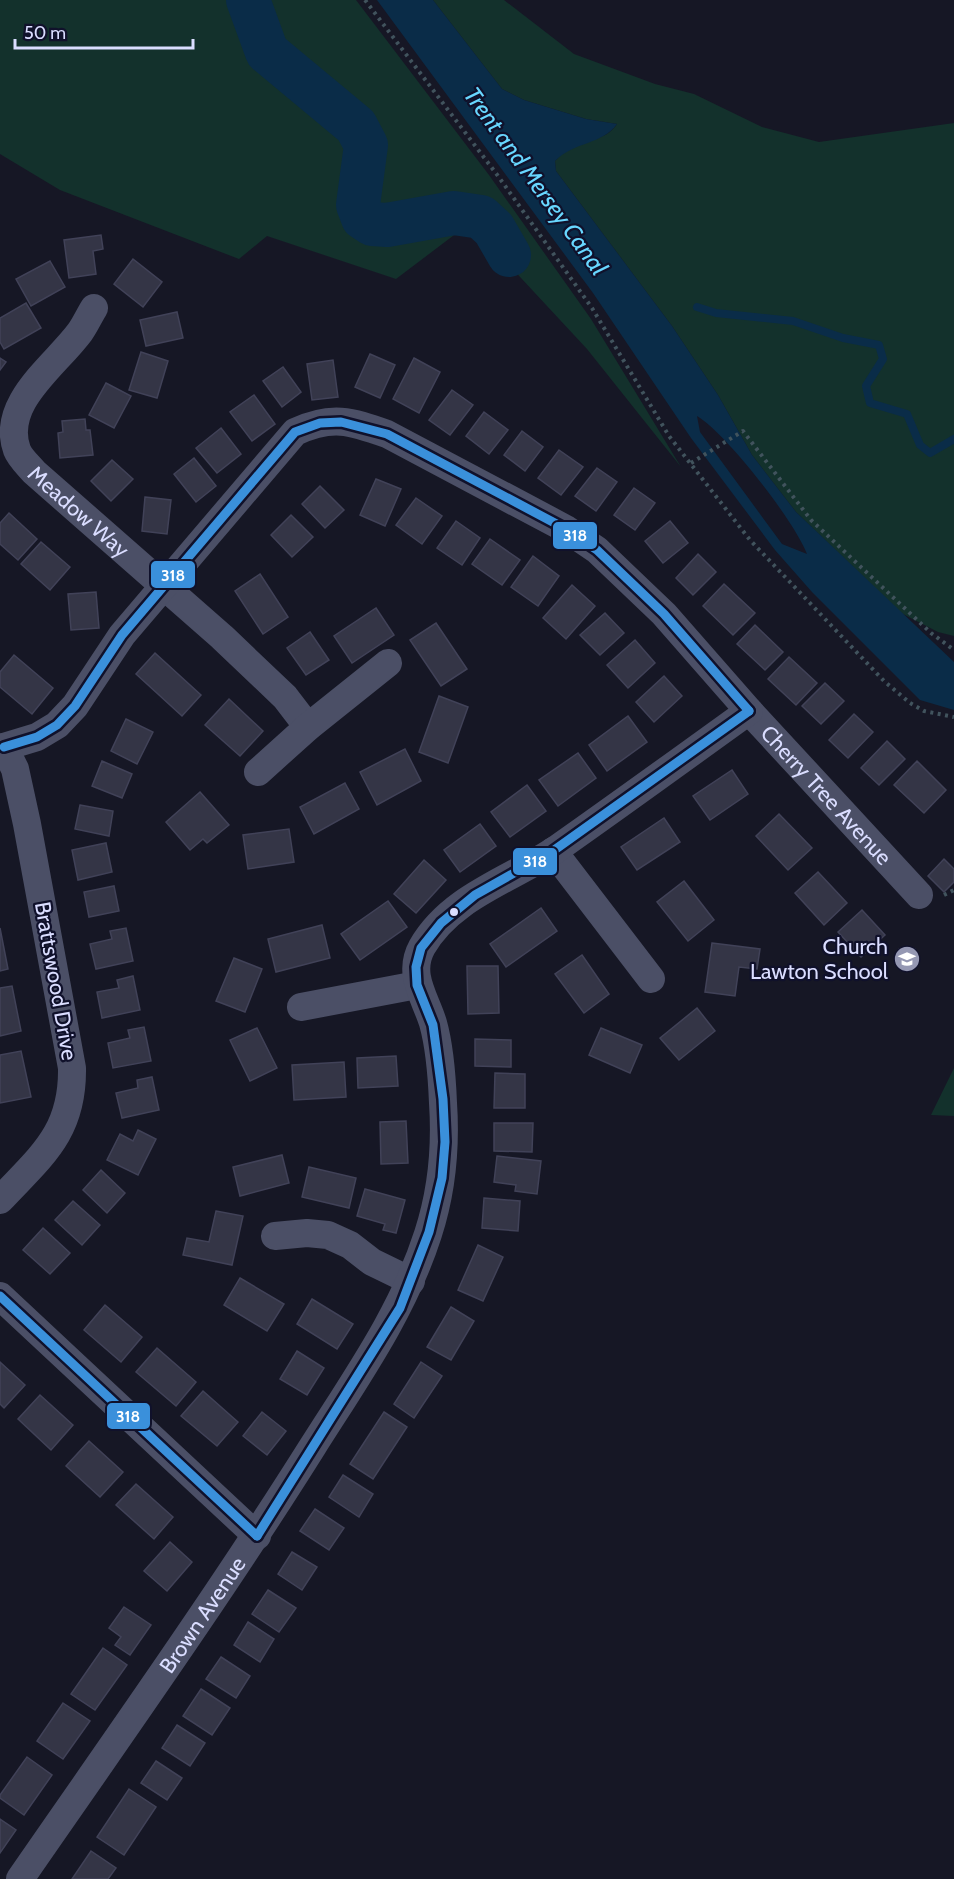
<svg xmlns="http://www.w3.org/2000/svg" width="954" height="1879" viewBox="0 0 954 1879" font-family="Cabin,sans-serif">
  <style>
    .green { fill: #13312c }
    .water { fill: #0a2c48; fill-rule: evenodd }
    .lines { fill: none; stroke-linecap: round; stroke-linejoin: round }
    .stream { stroke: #0a2c48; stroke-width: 8 }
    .river { stroke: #0a2c48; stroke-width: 44 }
    .building { fill: #343546; stroke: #414258; stroke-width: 1.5 }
    .path { stroke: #41535d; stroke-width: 4; stroke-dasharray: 3 4.5; stroke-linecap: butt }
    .street { stroke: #4b4f66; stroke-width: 28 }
    .bus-1-casing { stroke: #10112b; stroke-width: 14 }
    .bus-1 { stroke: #3a90db; stroke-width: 9 }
    .bus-dot { fill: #daddff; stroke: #10112b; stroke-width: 2 }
    .labels { text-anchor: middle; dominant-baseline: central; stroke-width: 4.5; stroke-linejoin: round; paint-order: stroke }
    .street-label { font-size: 22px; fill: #daddff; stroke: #10112b }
    .poi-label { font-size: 22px; fill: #daddff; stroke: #10112b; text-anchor: end }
    .water-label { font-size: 24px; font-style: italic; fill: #68d7ff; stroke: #10112b }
    .line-badge { stroke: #10112b; stroke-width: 2 }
    .badge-label { font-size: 16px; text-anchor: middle; font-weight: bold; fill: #fff }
  </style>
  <rect width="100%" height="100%" fill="#161725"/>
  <g class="green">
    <path d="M0 0H356L489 175 591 319 681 467 587 349 470 223 396 279 267 236 239 259 60 190 0 154Z"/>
    <path d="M433 0H504L574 54 655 84 694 94 762 127 819 142 954 123V636L938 632 901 613 796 512 752 455 718 395 672 326 556 171 555 161C558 158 562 153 565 150 581 138 605 143 617 124L586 119 524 100 502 89Z"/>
    <path d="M954 1068V1116L931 1115Z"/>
  </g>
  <path class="water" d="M377 0H433L502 89 524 100 586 119 617 124C602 145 575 141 555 161L556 171 672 326 718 395 752 455 796 512 954 662V710L920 700 812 592 775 550 691 438 593 293ZM697 416C726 433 795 522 807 554L782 544 700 432Z"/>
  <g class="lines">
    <path class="stream" d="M697 307 716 313 793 321 843 338 879 345 883 359 866 386 870 403 907 414 920 445 930 453 954 439"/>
    <path class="river" d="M248 0 267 52 356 126 366 145 358 205 363 218 372 224 387 225 454 213 481 217 494 229 509 255"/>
  </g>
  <g class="building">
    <path d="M101 235 103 249 93 251 96 274 69 278 64 240Z"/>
    <path d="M133 259 162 282 143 307 114 284Z"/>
    <path d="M50 261 65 287 31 306 16 279Z"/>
    <path d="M26 303 41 328 4 349 0 342V318Z"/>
    <path d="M177 312 183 338 146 346 140 320Z"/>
    <path d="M141 352 168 361 157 398 129 390Z"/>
    <path d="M370 354 395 365 380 398 355 387Z"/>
    <path d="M0 358 6 362 0 370Z"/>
    <path d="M414 358 440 372 419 413 393 399Z"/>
    <path d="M333 360 338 397 312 400 307 364Z"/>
    <path d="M283 367 301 392 282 407 263 381Z"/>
    <path d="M106 383 131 396 114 428 89 415Z"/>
    <path d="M452 390 473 405 450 435 429 420Z"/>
    <path d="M254 395 275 424 252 441 230 412Z"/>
    <path d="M484 412 508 430 489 454 466 436Z"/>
    <path d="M85 419 86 430H90L93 455 60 458 58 433 63 432 62 421Z"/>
    <path d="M221 428 241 454 217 473 196 448Z"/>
    <path d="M522 431 543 447 525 471 504 455Z"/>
    <path d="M559 450 583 467 561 495 538 478Z"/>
    <path d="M194 458 216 486 196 502 174 474Z"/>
    <path d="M112 460 133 479 111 501 91 481Z"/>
    <path d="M597 468 617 482 596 511 575 496Z"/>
    <path d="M376 479 401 489 385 526 360 515Z"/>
    <path d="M320 486 344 510 325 528 302 504Z"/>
    <path d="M634 488 655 503 635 530 614 515Z"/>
    <path d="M145 497 171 500 167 534 142 531Z"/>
    <path d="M416 498 442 516 422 544 396 525Z"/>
    <path d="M9 513 37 539 18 560 0 544V523Z"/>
    <path d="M291 515 313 537 292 557 271 535Z"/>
    <path d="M456 521 480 538 462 565 437 548Z"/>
    <path d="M670 521 688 543 663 563 645 541Z"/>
    <path d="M490 539 520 560 502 585 472 564Z"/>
    <path d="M41 542 70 567 50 590 21 564Z"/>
    <path d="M698 554 716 572 693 595 676 578Z"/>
    <path d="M533 556 559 576 538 606 511 587Z"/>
    <path d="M260 574 288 617 263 634 235 591Z"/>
    <path d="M724 584 755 613 733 635 703 606Z"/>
    <path d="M572 585 595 606 566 639 543 618Z"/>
    <path d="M96 592 99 628 71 630 68 594Z"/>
    <path d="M376 608 394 635 352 663 334 636Z"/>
    <path d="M605 613 624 633 600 655 580 635Z"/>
    <path d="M436 623 467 669 441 686 410 640Z"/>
    <path d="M755 625 783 652 765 670 737 644Z"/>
    <path d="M310 632 329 660 306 675 287 648Z"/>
    <path d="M635 640 655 663 628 688 607 665Z"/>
    <path d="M155 653 201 695 182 716 136 674Z"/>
    <path d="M14 655 53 688 32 714 0 687V672Z"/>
    <path d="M789 657 817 683 796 705 768 679Z"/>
    <path d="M664 676 682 696 654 722 636 702Z"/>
    <path d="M825 683 844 701 821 724 802 706Z"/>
    <path d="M439 696 468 707 448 763 419 752Z"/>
    <path d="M229 699 263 731 240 756 205 725Z"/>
    <path d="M854 714 873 732 848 758 829 740Z"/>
    <path d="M628 716 647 742 607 771 589 745Z"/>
    <path d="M126 719 153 732 137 764 111 751Z"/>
    <path d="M887 741 905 759 879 785 861 768Z"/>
    <path d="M405 749 421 781 377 805 360 772Z"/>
    <path d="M578 753 596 778 558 806 539 780Z"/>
    <path d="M102 761 132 774 122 798 92 786Z"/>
    <path d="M917 761 946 790 924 813 894 785Z"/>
    <path d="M732 770 748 794 710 820 693 796Z"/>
    <path d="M345 783 359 809 314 834 300 807Z"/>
    <path d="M527 785 546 811 510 837 491 812Z"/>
    <path d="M200 792 229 825 207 843 203 839 190 850 166 822Z"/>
    <path d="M80 805 113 811 109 836 75 829Z"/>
    <path d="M779 814 812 848 788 870 756 836Z"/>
    <path d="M664 818 680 842 637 870 621 847Z"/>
    <path d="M480 824 496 846 460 872 444 850Z"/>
    <path d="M289 829 294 862 248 869 243 835Z"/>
    <path d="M106 843 112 872 78 880 72 850Z"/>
    <path d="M944 859 954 869V882L944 892 928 876Z"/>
    <path d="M424 860 446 880 416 913 394 894Z"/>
    <path d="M818 872 847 903 824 925 795 893Z"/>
    <path d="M684 881 714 920 688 941 657 902Z"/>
    <path d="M114 886 119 911 89 917 84 892Z"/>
    <path d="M388 901 407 927 360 960 341 934Z"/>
    <path d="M541 908 557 931 506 967 490 944Z"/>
    <path d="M862 910 885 935 861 957 838 932Z"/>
    <path d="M322 925 330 958 276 972 268 939Z"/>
    <path d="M0 928 8 969 0 971Z"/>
    <path d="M126 928 133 961 96 969 90 944 112 939 110 931Z"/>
    <path d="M712 943 760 949 757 969 739 967 735 996 705 992Z"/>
    <path d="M582 955 609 994 584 1013 555 974Z"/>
    <path d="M234 958 262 969 245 1012 216 1001Z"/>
    <path d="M467 966H498L499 1013 468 1014Z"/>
    <path d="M133 976 140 1010 102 1018 97 992 119 988 117 980Z"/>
    <path d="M12 986 21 1031 0 1036V988Z"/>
    <path d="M697 1008 715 1031 679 1060 660 1038Z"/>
    <path d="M144 1027 151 1061 113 1068 108 1043 130 1038 128 1030Z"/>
    <path d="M257 1028 277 1068 250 1081 230 1040Z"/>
    <path d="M601 1028 642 1045 630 1073 589 1055Z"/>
    <path d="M475 1039 511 1040V1067L475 1066Z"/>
    <path d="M21 1051 31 1097 0 1103V1055Z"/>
    <path d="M396 1056 398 1086 358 1088 357 1058Z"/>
    <path d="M344 1062 346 1097 294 1100 292 1065Z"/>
    <path d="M495 1073 525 1074V1108H494Z"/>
    <path d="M152 1077 159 1110 122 1118 116 1093 138 1088 137 1080Z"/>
    <path d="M406 1121 408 1163 381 1164 380 1122Z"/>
    <path d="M494 1123H533L532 1152 494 1151Z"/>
    <path d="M138 1130 156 1139 138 1175 107 1160 120 1134 133 1141Z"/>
    <path d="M282 1155 289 1183 240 1196 233 1167Z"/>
    <path d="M497 1156 541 1161 537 1194 515 1191 516 1185 494 1182Z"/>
    <path d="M309 1167 356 1178 349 1208 302 1197Z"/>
    <path d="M101 1170 125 1193 107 1213 83 1190Z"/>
    <path d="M365 1189 405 1200 396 1233 383 1230 385 1224 357 1216Z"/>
    <path d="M484 1198 520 1201 518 1231 482 1228Z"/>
    <path d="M73 1201 100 1225 82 1245 55 1220Z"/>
    <path d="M216 1211 243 1216 232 1265 183 1255 187 1238 209 1242Z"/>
    <path d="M43 1228 70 1253 50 1274 23 1250Z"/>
    <path d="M478 1245 503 1257 483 1301 458 1290Z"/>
    <path d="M240 1278 284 1304 267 1331 224 1305Z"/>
    <path d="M312 1299 353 1324 337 1349 297 1324Z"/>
    <path d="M105 1305 142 1337 121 1362 84 1330Z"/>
    <path d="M451 1307 474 1321 451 1360 427 1347Z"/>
    <path d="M157 1348 196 1382 176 1406 136 1372Z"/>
    <path d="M297 1351 324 1368 307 1395 280 1379Z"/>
    <path d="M0 1362 25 1385 4 1408 0 1404Z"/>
    <path d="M421 1362 442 1376 414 1418 394 1404Z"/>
    <path d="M203 1391 238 1422 217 1446 181 1416Z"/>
    <path d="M40 1395 73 1425 51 1450 18 1419Z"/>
    <path d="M262 1412 286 1431 267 1455 243 1436Z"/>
    <path d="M384 1412 407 1427 373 1479 350 1464Z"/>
    <path d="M89 1441 123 1472 100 1497 66 1466Z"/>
    <path d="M343 1475 373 1494 359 1517 329 1497Z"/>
    <path d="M136 1484 173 1517 154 1539 116 1505Z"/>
    <path d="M315 1509 344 1528 329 1550 300 1531Z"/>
    <path d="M170 1542 192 1562 167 1591 144 1571Z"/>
    <path d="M292 1552 317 1567 302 1590 278 1574Z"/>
    <path d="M268 1590 296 1608 279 1632 252 1614Z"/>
    <path d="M124 1607 151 1625 130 1655 115 1645 121 1637 109 1628Z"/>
    <path d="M248 1622 274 1639 260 1662 234 1645Z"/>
    <path d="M103 1648 127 1665 95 1710 71 1694Z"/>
    <path d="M221 1657 250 1676 236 1698 206 1679Z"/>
    <path d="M201 1689 230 1708 212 1735 183 1716Z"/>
    <path d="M63 1703 90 1721 63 1759 37 1741Z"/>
    <path d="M177 1725 205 1743 190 1766 162 1748Z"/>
    <path d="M27 1757 52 1775 24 1815 0 1798V1795Z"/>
    <path d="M156 1761 182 1778 167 1800 141 1783Z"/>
    <path d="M129 1789 156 1807 124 1855 97 1837Z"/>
    <path d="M0 1819 16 1830 0 1853Z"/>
    <path d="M91 1851 116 1868 108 1879H72Z"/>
  </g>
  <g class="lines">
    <g class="path">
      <path d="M365 0 498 176 592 308 669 436 750 540 884 681 910 703 924 711 954 717"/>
      <path d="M691 463 743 431 811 520 931 633 954 650"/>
      <path d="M944 895 954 890"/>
    </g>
    <g class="street">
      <path id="s1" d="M94 308C89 316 85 325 80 332 55 366 0 403 17 450 20 458 29 466 34 472L222 637 285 697 308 727"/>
      <path id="s2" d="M4 747 37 737 57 725 75 706 122 635 295 432C332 415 350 421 387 434L566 529 597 550 664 614 749 711 919 895"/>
      <path d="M258 772 308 727 388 663"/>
      <path d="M553 851 651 979"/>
      <path d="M301 1007 417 985"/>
      <path d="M0 1200C41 1156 73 1133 72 1068L27 824 15 769 4 747"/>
      <path d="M275 1236 307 1233 328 1235 350 1245 372 1262 411 1281"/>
      <path d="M0 1296 257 1536"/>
      <path id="s3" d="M20 1879C119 1736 220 1594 313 1446 356 1378 403 1312 428 1234 442 1191 446 1148 443 1103 442 1078 440 1048 433 1023 425 997 407 974 422 947 451 896 513 879 558 848 622 803 685 757 749 711"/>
    </g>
    <g class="bus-1-casing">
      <g id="bus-1">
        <path d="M4 747 37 737 57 725 75 706 122 635 295 432 320 423 341 422 387 434 566 529 597 550 664 614 749 711"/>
        <path d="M0 1296 257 1536"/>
        <path d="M257 1536 400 1308 429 1232 442 1178 445 1142 443 1099 433 1025 417 985 416 967 421 948 441 923 475 895 553 851 749 711"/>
      </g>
    </g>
    <use href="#bus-1" class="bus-1"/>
  </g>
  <defs>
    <g id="school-disc" transform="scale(1.35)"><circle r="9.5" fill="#9598b3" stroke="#10112b"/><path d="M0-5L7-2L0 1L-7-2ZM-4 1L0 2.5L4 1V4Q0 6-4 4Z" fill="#fff"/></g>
  </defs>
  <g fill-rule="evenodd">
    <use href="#school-disc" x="907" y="959"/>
  </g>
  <circle class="bus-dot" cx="454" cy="912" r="5"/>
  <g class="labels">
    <g class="street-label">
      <text stroke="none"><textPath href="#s1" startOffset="256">Meadow Way</textPath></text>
      <text stroke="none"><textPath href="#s2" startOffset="1107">Cherry Tree Avenue</textPath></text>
      <text transform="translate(56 981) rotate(80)">Brattswood Drive</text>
      <text stroke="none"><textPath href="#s3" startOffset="321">Brown Avenue</textPath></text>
    </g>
    <g class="poi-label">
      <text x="888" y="946">Church<tspan x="888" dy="25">Lawton School</tspan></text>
    </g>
    <g class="water-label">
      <text transform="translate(536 181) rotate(54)">Trent and Mersey Canal</text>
    </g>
  </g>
  <g class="line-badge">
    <rect x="552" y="521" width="46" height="29" rx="6" fill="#3a90db"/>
    <rect x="150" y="560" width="46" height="29" rx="6" fill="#3a90db"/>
    <rect x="512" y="847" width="46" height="29" rx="6" fill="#3a90db"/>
    <rect x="106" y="1402" width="45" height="28" rx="6" fill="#3a90db"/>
  </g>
  <g class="badge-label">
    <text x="575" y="541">318</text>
    <text x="173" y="581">318</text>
    <text x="535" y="867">318</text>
    <text x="128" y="1422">318</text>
  </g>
  <path d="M15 39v9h178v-9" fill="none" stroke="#daddff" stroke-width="3"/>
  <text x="24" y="39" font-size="18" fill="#daddff" stroke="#10112b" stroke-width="4.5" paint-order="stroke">50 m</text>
</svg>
